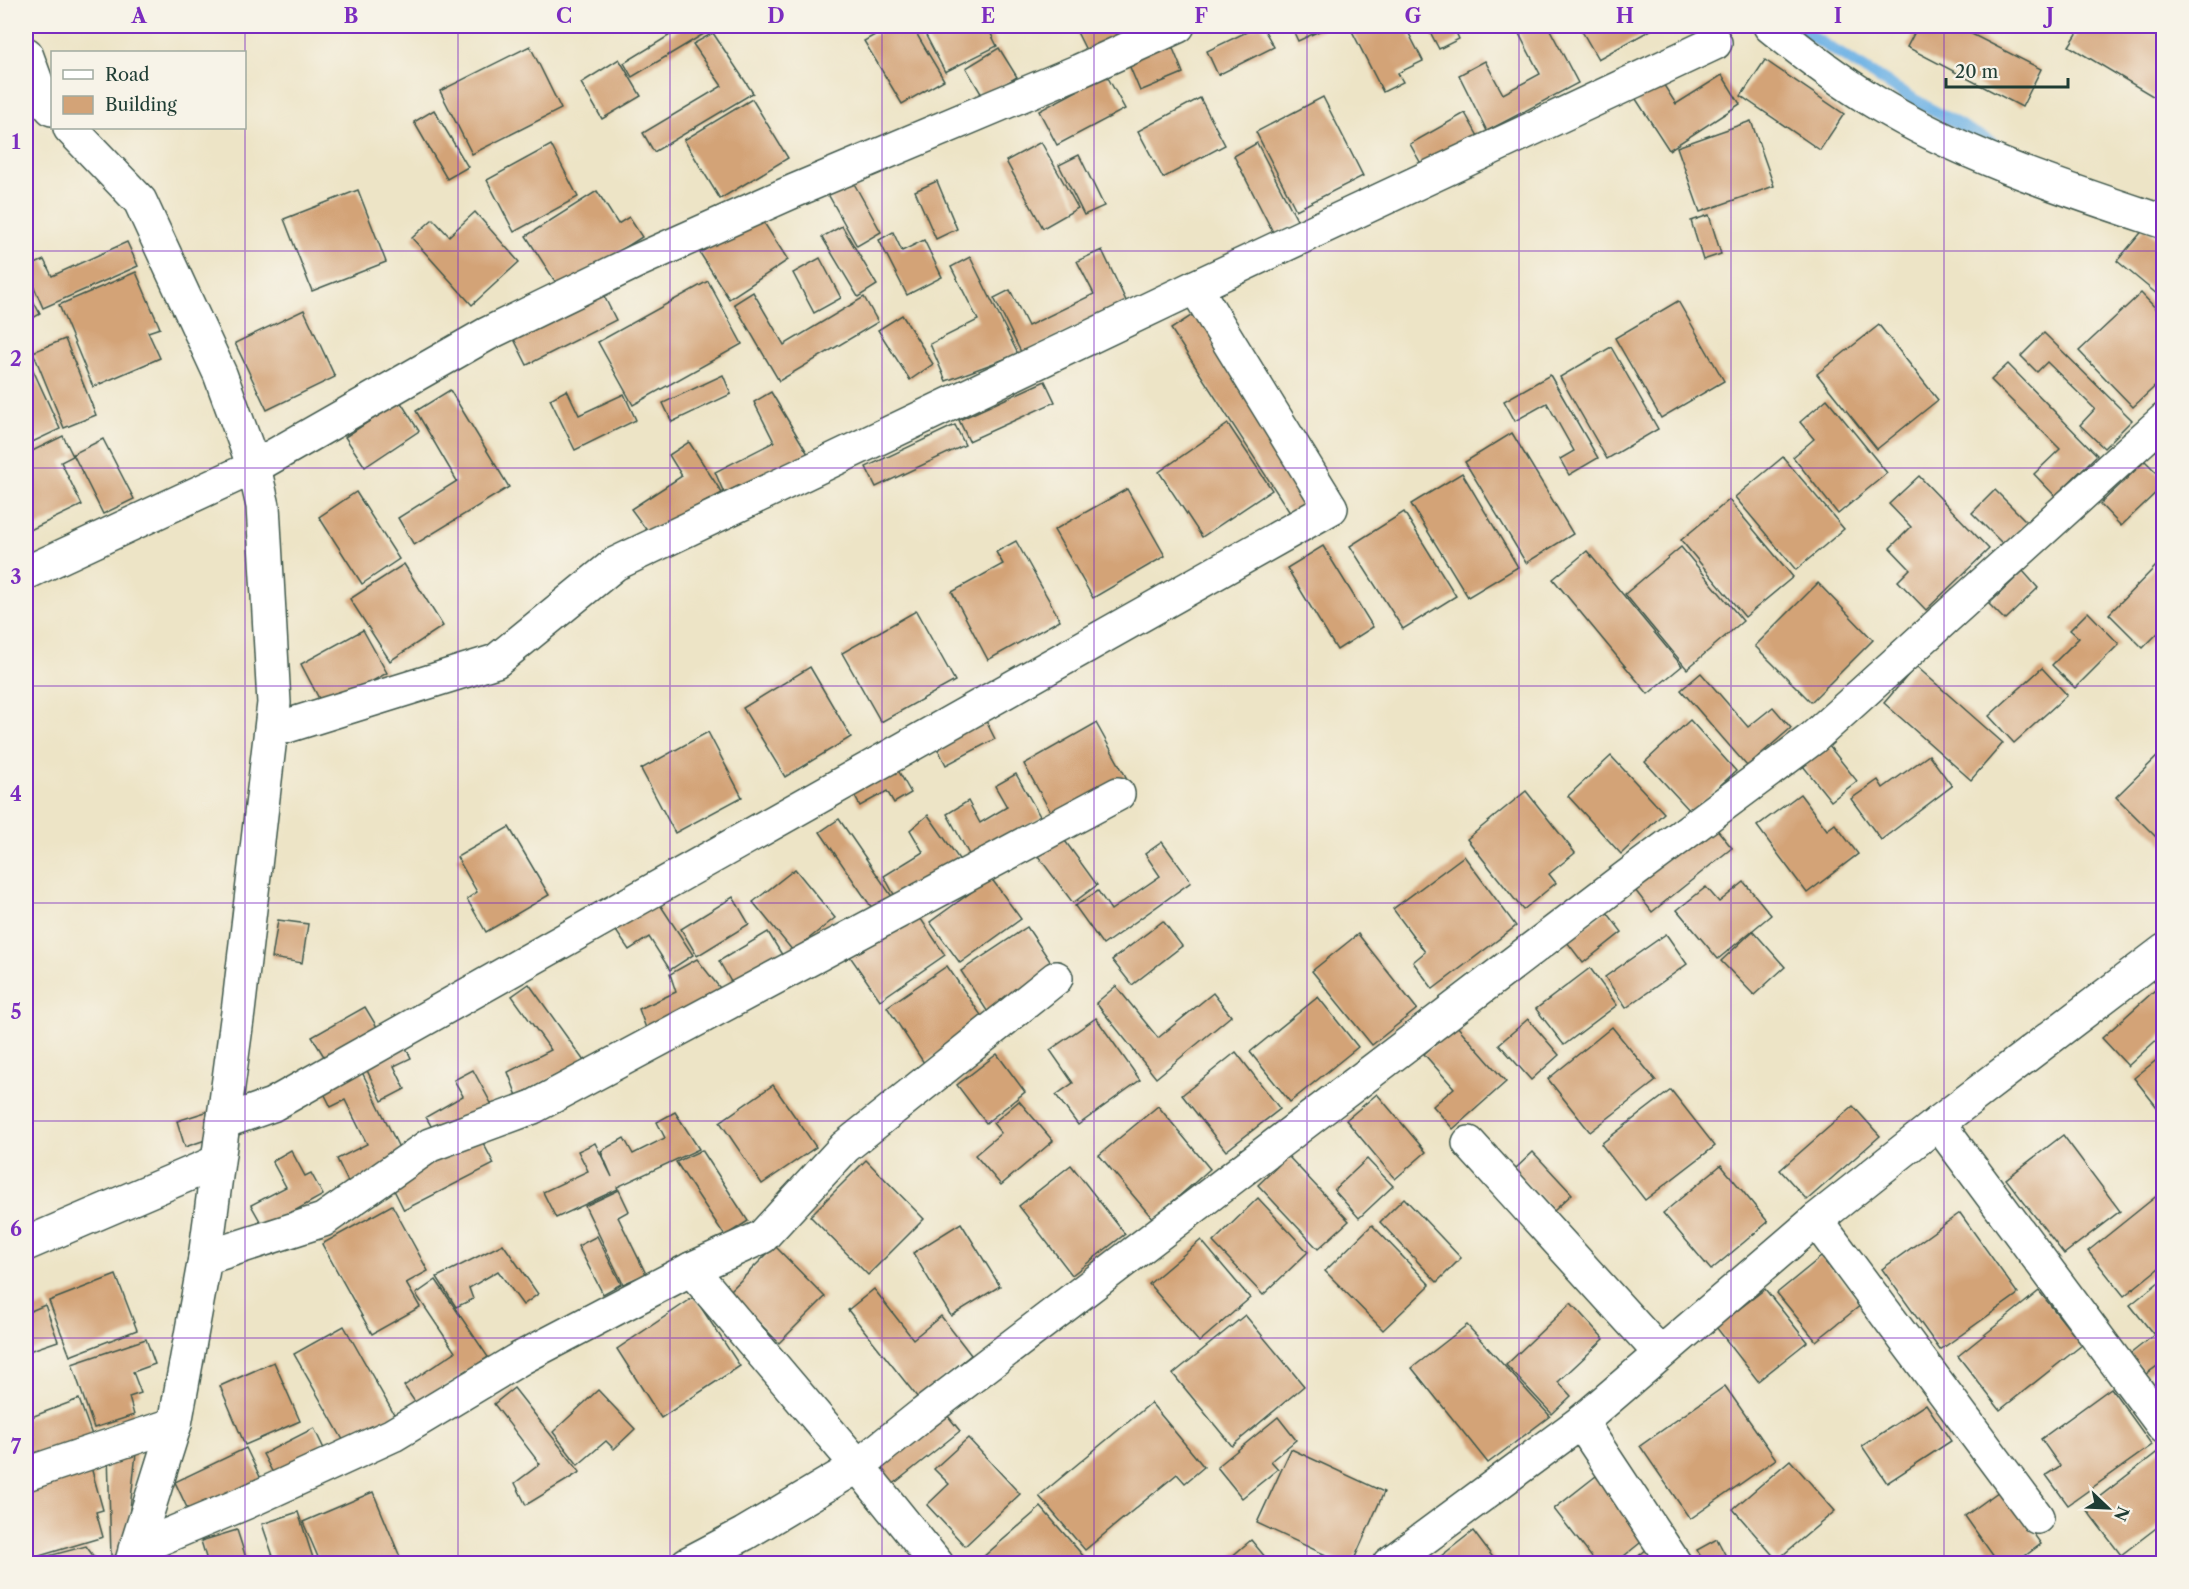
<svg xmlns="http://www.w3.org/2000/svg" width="2189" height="1589" viewBox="0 0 2189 1589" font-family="'Libre Caslon Text',serif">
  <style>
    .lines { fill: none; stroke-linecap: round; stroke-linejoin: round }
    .stream { stroke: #6fb3e5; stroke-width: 12 }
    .building { fill: #d3a377 }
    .street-casing { stroke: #3e564a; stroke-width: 36 }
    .secondary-casing { stroke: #3e564a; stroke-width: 36 }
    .street { stroke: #fff; stroke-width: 33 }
    .secondary { stroke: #fff; stroke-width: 33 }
    .grid { fill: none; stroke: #7b2cbf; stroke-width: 1.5; stroke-opacity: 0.55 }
    .neatline { fill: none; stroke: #7b2cbf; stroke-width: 2 }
    .grid-label { font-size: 20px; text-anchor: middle; font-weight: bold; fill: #7b2cbf }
  </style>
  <rect width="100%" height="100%" fill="#f7f3e8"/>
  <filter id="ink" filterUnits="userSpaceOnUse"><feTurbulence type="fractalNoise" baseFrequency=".0167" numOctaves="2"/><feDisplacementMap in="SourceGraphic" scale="12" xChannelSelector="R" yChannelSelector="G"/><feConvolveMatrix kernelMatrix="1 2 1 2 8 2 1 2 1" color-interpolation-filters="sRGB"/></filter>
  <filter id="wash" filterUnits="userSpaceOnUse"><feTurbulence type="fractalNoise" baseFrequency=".008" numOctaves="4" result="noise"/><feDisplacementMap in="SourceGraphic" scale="24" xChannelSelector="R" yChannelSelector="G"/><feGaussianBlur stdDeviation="1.35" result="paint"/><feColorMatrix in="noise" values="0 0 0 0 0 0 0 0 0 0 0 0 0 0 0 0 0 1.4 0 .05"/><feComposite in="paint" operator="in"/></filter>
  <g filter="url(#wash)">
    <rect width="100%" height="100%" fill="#ede4c6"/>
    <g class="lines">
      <path class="stream" d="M1794 26 1930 109 2001 148"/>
    </g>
    <g id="blocks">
      <g class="building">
        <path d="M678 26H709L712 29 632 77 624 63 680 29Z"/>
        <path d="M891 26H912L944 80 902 104 864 41Z"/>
        <path d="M921 26H987L997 46 945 72Z"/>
        <path d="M1074 26H1141L1087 52Z"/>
        <path d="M1259 26H1262L1274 47 1218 75 1207 51Z"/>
        <path d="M1291 26H1330L1298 41Z"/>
        <path d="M1363 26H1405L1423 61 1398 73 1403 82 1383 92 1352 31Z"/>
        <path d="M1427 26H1453L1459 39 1439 49Z"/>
        <path d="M1515 26H1548L1578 83 1487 131 1459 75 1485 61 1503 94 1540 74Z"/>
        <path d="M1579 26H1658L1598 59Z"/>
        <path d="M1918 26H1956L2041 69 2022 107 1907 47Z"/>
        <path d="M2082 26H2164V85L2156 98 2069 46Z"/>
        <path d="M713 33 753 93 654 152 643 133 722 86 693 44Z"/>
        <path d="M1170 41 1183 73 1140 91 1127 60Z"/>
        <path d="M530 46 561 109 472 154 440 91Z"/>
        <path d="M999 48 1017 77 983 97 966 68Z"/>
        <path d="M619 59 641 96 602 119 581 83Z"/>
        <path d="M1765 60 1844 114 1820 150 1741 96Z"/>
        <path d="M1101 65 1125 109 1057 145 1039 111 1077 91 1071 80Z"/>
        <path d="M1722 75 1740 104 1669 150 1632 93 1658 76 1676 104Z"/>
        <path d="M1323 97 1363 176 1296 210 1256 132Z"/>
        <path d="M1200 98 1225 145 1163 178 1138 131Z"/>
        <path d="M752 99 788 158 720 199 684 140Z"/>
        <path d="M434 110 468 167 447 179 414 122Z"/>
        <path d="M1465 113 1479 138 1424 169 1410 144Z"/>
        <path d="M1751 121 1774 186 1700 212 1677 147Z"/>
        <path d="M1041 142 1078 208 1043 228 1006 161Z"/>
        <path d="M1257 143 1298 222 1274 234 1234 156Z"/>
        <path d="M551 145 578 197 514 232 487 180Z"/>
        <path d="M1079 155 1104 206 1084 215 1059 165Z"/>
        <path d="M852 180 881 232 857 246 828 194Z"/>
        <path d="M937 181 957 229 936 239 915 191Z"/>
        <path d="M358 190 386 262 312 291 284 219Z"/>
        <path d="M597 191 618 224 629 217 642 237 560 289 526 236Z"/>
        <path d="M475 212 519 262 472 305 412 238 433 219 449 236Z"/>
        <path d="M759 215 788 260 729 299 700 253Z"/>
        <path d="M1709 215 1721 254 1703 260 1691 221Z"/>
        <path d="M842 226 877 285 858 297 822 237Z"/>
        <path d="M2145 228 2164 244V300L2117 261Z"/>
        <path d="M893 232 902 251 924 240 942 277 907 295 879 240Z"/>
        <path d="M127 242 138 266 43 308 26 268 44 260 52 276Z"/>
        <path d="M1102 250 1127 303 1022 354 994 298 1010 290 1028 326 1094 294 1077 261Z"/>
        <path d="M970 257 1018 354 946 381 930 344 978 320 951 267Z"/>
        <path d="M820 258 841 298 814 313 793 273Z"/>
        <path d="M136 272 160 328 148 332 160 358 93 387 59 305Z"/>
        <path d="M708 281 742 344 633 405 598 342Z"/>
        <path d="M26 287 40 314 26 322Z"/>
        <path d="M600 288 616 320 527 365 511 333Z"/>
        <path d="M753 292 784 345 864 297 878 322 779 381 734 304Z"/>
        <path d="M2141 293 2164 317V378L2133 407 2079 351Z"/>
        <path d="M1678 301 1724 381 1661 418 1615 338Z"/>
        <path d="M304 310 335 377 267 410 235 343Z"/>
        <path d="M1200 310 1316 505 1294 519 1171 329Z"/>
        <path d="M902 315 933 364 910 380 878 330Z"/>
        <path d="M1879 325 1938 400 1877 449 1817 374Z"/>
        <path d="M2044 333 2132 420 2104 448 2080 425 2095 409 2047 362 2037 372 2021 356Z"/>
        <path d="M65 339 96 415 64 428 33 352Z"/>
        <path d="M1611 347 1658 429 1607 459 1560 377Z"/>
        <path d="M28 359 60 429 26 445V361Z"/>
        <path d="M2008 364 2097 455 2055 496 2034 474 2060 449 1991 380Z"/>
        <path d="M723 375 731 394 672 422 663 403Z"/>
        <path d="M1550 375 1598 458 1569 475 1560 459 1574 451 1547 403 1515 421 1504 401Z"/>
        <path d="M1045 381 1055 402 969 441 959 420Z"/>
        <path d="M450 390 509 487 414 545 398 518 457 481 416 411Z"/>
        <path d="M567 390 579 415 624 394 636 420 575 450 550 399Z"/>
        <path d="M771 392 808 454 724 493 715 472 774 442 754 402Z"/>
        <path d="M1827 399 1887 473 1838 514 1793 457 1814 439 1800 422Z"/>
        <path d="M400 401 419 431 365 467 345 437Z"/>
        <path d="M1228 424 1272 490 1202 537 1159 472Z"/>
        <path d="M955 425 965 445 876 487 866 467Z"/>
        <path d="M1512 433 1573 534 1526 563 1465 462Z"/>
        <path d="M63 436 73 456 61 462 82 505 26 532V454Z"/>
        <path d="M103 439 134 499 103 514 73 454Z"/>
        <path d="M689 442 722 493 648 532 631 509 682 476 669 455Z"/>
        <path d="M1783 457 1844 529 1796 570 1735 497Z"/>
        <path d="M2145 461 2164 480V485L2121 526 2100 504Z"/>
        <path d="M1462 473 1518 567 1468 597 1411 504Z"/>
        <path d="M1919 476 1989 549 1926 610 1898 581 1910 569 1890 548 1911 527 1889 504Z"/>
        <path d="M1127 489 1165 556 1093 598 1054 530Z"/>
        <path d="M1995 490 2027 522 2004 545 1972 513Z"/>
        <path d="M356 492 399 559 362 584 319 517Z"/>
        <path d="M1729 500 1793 577 1745 617 1681 540Z"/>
        <path d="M1404 512 1456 596 1403 629 1350 546Z"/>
        <path d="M1016 541 1060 620 988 660 952 592 1003 564 996 552Z"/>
        <path d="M1323 546 1373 627 1337 650 1287 568Z"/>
        <path d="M1681 547 1743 621 1687 669 1625 594Z"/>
        <path d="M1587 551 1682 666 1648 694 1553 579Z"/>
        <path d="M404 564 443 626 390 661 350 599Z"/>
        <path d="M2158 564 2164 569V627L2143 648 2109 614Z"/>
        <path d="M2023 571 2038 588 2005 620 1989 604Z"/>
        <path d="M1818 583 1873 640 1811 702 1755 646Z"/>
        <path d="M916 611 955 681 881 722 842 653Z"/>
        <path d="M2088 612 2119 644 2075 688 2052 665 2079 638 2070 630Z"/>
        <path d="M363 630 387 673 324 708 301 664Z"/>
        <path d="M1916 666 2003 743 1971 780 1884 703Z"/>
        <path d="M810 667 851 737 785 777 743 708Z"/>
        <path d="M2042 668 2067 695 2014 743 1989 716Z"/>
        <path d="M1701 673 1748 727 1773 707 1791 728 1747 766 1681 690Z"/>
        <path d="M984 717 995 739 946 765 935 743Z"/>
        <path d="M1690 720 1736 771 1691 812 1645 762Z"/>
        <path d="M1096 723 1126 777 1054 818 1024 764Z"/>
        <path d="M708 732 742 797 675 833 641 769Z"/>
        <path d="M1829 746 1857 781 1831 801 1803 766Z"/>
        <path d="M2164 750V845L2116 797Z"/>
        <path d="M1929 755 1952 786 1881 840 1851 799 1878 780 1883 788Z"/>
        <path d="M1611 756 1664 813 1621 854 1568 796Z"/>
        <path d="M895 765 911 793 894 803 887 791 860 806 852 791Z"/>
        <path d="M1016 774 1041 818 971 858 947 814 968 801 980 823 1007 807 995 786Z"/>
        <path d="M1526 791 1575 853 1549 874 1556 883 1523 910 1467 839Z"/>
        <path d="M1800 794 1827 830 1835 824 1858 854 1807 893 1757 826Z"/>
        <path d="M928 815 961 862 897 900 884 876 923 852 910 830Z"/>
        <path d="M839 819 893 898 874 911 820 832Z"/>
        <path d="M1711 822 1732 848 1652 912 1632 886Z"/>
        <path d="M509 827 549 895 486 932 467 899 477 892 457 857Z"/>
        <path d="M1060 834 1097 885 1073 903 1035 852Z"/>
        <path d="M1162 842 1191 882 1103 945 1075 906 1098 891 1111 910 1160 876 1145 854Z"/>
        <path d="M1464 856 1516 926 1433 989 1413 962 1425 952 1393 909Z"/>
        <path d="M795 869 835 918 793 951 753 902Z"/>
        <path d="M991 878 1021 919 960 963 930 922Z"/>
        <path d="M1744 882 1771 915 1718 959 1677 910 1706 887 1719 902Z"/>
        <path d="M733 897 749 924 697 956 681 929Z"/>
        <path d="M657 900 693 955 670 970 649 937 629 950 614 928Z"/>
        <path d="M915 910 945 955 880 1000 849 955Z"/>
        <path d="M1606 911 1622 932 1583 963 1567 942Z"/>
        <path d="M278 920 308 924 302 963 272 958Z"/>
        <path d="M1163 921 1182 946 1132 985 1112 960Z"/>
        <path d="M1027 927 1058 973 991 1017 961 971Z"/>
        <path d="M1753 931 1785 967 1754 995 1721 961Z"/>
        <path d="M768 932 784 958 734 987 719 961Z"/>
        <path d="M1358 934 1417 1009 1372 1045 1312 971Z"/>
        <path d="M1666 934 1687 964 1626 1008 1605 977Z"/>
        <path d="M697 959 723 992 647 1031 639 1009 676 992 670 974Z"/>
        <path d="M947 966 985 1021 924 1063 887 1007Z"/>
        <path d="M1590 968 1617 1005 1564 1045 1536 1009Z"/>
        <path d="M2164 982V1033L2128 1066 2102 1038Z"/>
        <path d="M529 984 584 1061 517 1096 508 1072 551 1050 512 996Z"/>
        <path d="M1116 986 1158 1038 1213 993 1231 1016 1156 1078 1096 1003Z"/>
        <path d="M1318 997 1358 1047 1290 1102 1250 1052Z"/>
        <path d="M365 1007 380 1032 328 1063 312 1037Z"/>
        <path d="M1096 1018 1140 1080 1078 1125 1056 1095 1073 1083 1050 1050Z"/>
        <path d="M1528 1019 1559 1055 1531 1080 1499 1044Z"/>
        <path d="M1456 1025 1506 1082 1453 1129 1433 1106 1454 1088 1424 1054Z"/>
        <path d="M1612 1027 1656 1081 1590 1132 1548 1079Z"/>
        <path d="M401 1038 411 1058 394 1066 405 1089 382 1101 361 1058Z"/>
        <path d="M1236 1052 1280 1109 1226 1151 1182 1095Z"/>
        <path d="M997 1054 1025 1092 986 1123 957 1085Z"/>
        <path d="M2164 1054V1116L2134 1078Z"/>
        <path d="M361 1070 404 1158 349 1184 337 1159 367 1144 345 1100 331 1107 322 1089Z"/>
        <path d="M473 1070 493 1107 438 1138 426 1117 463 1096 454 1080Z"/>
        <path d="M773 1085 816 1147 762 1184 720 1122Z"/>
        <path d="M1671 1090 1715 1146 1645 1200 1601 1144Z"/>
        <path d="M1377 1094 1426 1152 1395 1179 1346 1120Z"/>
        <path d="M1019 1101 1053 1141 1001 1185 975 1155 1001 1133 993 1123Z"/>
        <path d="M1158 1106 1210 1169 1153 1219 1099 1155Z"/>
        <path d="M1853 1106 1880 1136 1807 1200 1780 1170Z"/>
        <path d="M212 1110 220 1135 185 1147 177 1121Z"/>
        <path d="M675 1112 699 1149 617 1187 618 1189 556 1218 543 1192 588 1171 578 1151 595 1143 612 1177 601 1151 624 1138 633 1154 665 1138 657 1122Z"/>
        <path d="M479 1135 494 1164 404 1210 390 1182Z"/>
        <path d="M2063 1135 2120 1211 2064 1254 2006 1179Z"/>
        <path d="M291 1150 305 1176 311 1173 323 1195 264 1228 251 1205 286 1187 272 1161Z"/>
        <path d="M702 1150 748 1221 725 1236 676 1162Z"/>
        <path d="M1533 1152 1572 1194 1554 1211 1514 1170Z"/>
        <path d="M1288 1156 1349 1221 1318 1249 1258 1185Z"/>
        <path d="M1367 1159 1393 1186 1359 1218 1334 1190Z"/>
        <path d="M866 1160 924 1219 868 1275 810 1216Z"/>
        <path d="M1071 1165 1125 1234 1072 1275 1019 1206Z"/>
        <path d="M1721 1165 1768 1222 1711 1270 1663 1213Z"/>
        <path d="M619 1190 629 1211 618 1217 646 1274 623 1284 585 1206Z"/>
        <path d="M2164 1190V1264L2124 1296 2088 1251Z"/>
        <path d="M1258 1198 1308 1252 1263 1295 1213 1242Z"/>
        <path d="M1404 1198 1461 1258 1437 1282 1380 1222Z"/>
        <path d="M392 1205 428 1271 406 1283 420 1307 372 1334 322 1244Z"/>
        <path d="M1960 1213 2018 1294 1940 1350 1882 1269Z"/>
        <path d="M961 1223 1000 1286 951 1316 913 1253Z"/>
        <path d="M1372 1225 1430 1285 1383 1330 1325 1271Z"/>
        <path d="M597 1236 621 1284 603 1294 578 1246Z"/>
        <path d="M1201 1240 1250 1298 1199 1342 1149 1284Z"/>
        <path d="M503 1244 538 1294 523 1305 498 1271 469 1288 473 1299 456 1307 437 1277Z"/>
        <path d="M775 1246 825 1297 779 1343 729 1292Z"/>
        <path d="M1821 1257 1861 1305 1816 1341 1777 1293Z"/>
        <path d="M116 1275 137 1330 70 1356 49 1301Z"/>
        <path d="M2164 1278V1361L2146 1374 2130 1354 2154 1335 2130 1305Z"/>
        <path d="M436 1280 488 1357 417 1405 404 1386 455 1352 416 1294Z"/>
        <path d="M874 1289 913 1339 941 1316 971 1355 918 1398 848 1310Z"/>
        <path d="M1765 1289 1807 1342 1758 1381 1716 1327Z"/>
        <path d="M2039 1291 2082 1345 2000 1410 1958 1356Z"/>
        <path d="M694 1297 740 1366 661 1418 617 1349Z"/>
        <path d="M1571 1303 1604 1339 1558 1382 1571 1396 1552 1414 1506 1365Z"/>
        <path d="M45 1305 58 1341 26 1352V1313Z"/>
        <path d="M1245 1315 1304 1386 1232 1446 1173 1374Z"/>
        <path d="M1467 1325 1550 1416 1488 1463 1412 1368Z"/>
        <path d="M344 1326 395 1416 346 1445 294 1354Z"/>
        <path d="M146 1339 155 1364 133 1372 141 1393 129 1397 134 1415 94 1428 72 1364Z"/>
        <path d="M274 1362 300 1421 245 1445 220 1386Z"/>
        <path d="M1725 1386 1776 1459 1690 1519 1640 1446Z"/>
        <path d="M514 1388 580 1472 526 1505 515 1483 540 1464 494 1404Z"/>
        <path d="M2111 1388 2152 1445 2068 1505 2046 1475 2060 1466 2041 1439Z"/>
        <path d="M598 1390 635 1429 614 1449 606 1441 578 1465 553 1432Z"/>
        <path d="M79 1399 93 1438 26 1462V1419Z"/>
        <path d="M1151 1403 1204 1467 1185 1483 1177 1474 1085 1550 1039 1496Z"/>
        <path d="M1926 1404 1951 1441 1887 1483 1862 1446Z"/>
        <path d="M939 1405 960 1431 891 1486 871 1460Z"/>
        <path d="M1278 1417 1296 1440 1271 1461 1278 1469 1242 1498 1217 1467Z"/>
        <path d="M314 1428 325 1451 275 1477 263 1454Z"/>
        <path d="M968 1438 1020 1494 965 1546 927 1505 949 1484 934 1469Z"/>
        <path d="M137 1444 128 1527V1555L111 1556 108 1453Z"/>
        <path d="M2164 1447V1522L2121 1555 2085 1508Z"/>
        <path d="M246 1448 261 1479 190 1514 175 1482Z"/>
        <path d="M1291 1449 1384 1492 1352 1564H1345L1257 1523Z"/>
        <path d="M1790 1460 1835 1511 1777 1560 1733 1509Z"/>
        <path d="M91 1467 103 1510 96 1512 103 1537 26 1560V1485Z"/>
        <path d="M1596 1476 1645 1539 1614 1564H1597L1554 1509Z"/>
        <path d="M2002 1489 2041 1544 2014 1564H1999L1965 1516Z"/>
        <path d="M373 1492 403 1564H321L303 1522Z"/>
        <path d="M1041 1507 1085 1558 1078 1564H975Z"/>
        <path d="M298 1512 315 1564H262L274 1559 262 1524Z"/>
        <path d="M237 1530 248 1564H208L201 1541Z"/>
        <path d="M1473 1531 1498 1564H1431Z"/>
        <path d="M1717 1539 1730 1564H1705L1697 1550Z"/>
        <path d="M1251 1540 1271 1564H1223Z"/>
        <path d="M86 1546 99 1564H26V1562Z"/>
        <path d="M1647 1549 1659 1564H1629Z"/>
      </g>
    </g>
  </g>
  <g filter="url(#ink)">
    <use href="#blocks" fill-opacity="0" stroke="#3e564a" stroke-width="1.5"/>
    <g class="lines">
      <g class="street-casing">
        <g id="street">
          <path d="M1770 26C1803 53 1837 79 1873 101 1962 156 2065 189 2164 222"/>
          <path d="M26 573 254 467 487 334 637 261 794 191 1079 71 1178 26"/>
          <path d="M271 731 496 661 615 564 1195 287 1715 43"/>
          <path d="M223 1122 272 1105 1331 508 1195 287"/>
          <path d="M1938 1123 2164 1427"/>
          <path d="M1469 1143 1660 1353"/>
          <path d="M1816 1220 2037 1517"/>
          <path d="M26 1244 217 1162"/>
          <path d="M205 1258 323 1220 430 1145 533 1107 1118 794"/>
          <path d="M691 1269 858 1466 937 1564"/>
          <path d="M1581 1422 1675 1564"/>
          <path d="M26 1474 175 1424"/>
          <path d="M135 1549 247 1502 393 1435 521 1358 691 1269 762 1237 845 1147 1056 978"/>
          <path d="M687 1564 744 1534 858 1466 923 1414 1625 878 1813 738 2164 420"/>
          <path d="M1389 1564 1581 1422 1816 1220 1938 1123 2164 951"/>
        </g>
      </g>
      <g class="secondary-casing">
        <g id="secondary">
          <path d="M26 54 42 98 52 109"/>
          <path d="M70 128 140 201 220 374 254 467 263 506 274 703 238 1012 205 1258 175 1424 131 1564"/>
        </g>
      </g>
      <use href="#street" class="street"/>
      <use href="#secondary" class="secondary"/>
    </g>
  </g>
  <path class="grid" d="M245 26V1564M458 26V1564M670 26V1564M882 26V1564M1094 26V1564M1307 26V1564M1519 26V1564M1731 26V1564M1944 26V1564M26 251H2164M26 468H2164M26 686H2164M26 903H2164M26 1121H2164M26 1338H2164"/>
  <rect width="2189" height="1589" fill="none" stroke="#f7f3e8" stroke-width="66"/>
  <rect x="51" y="51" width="195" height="78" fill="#f7f3e8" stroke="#a1aaa0" stroke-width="1.5"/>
  <rect x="63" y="70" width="30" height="9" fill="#ffffff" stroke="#a1aaa0" stroke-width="1.5"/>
  <text x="105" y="81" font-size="18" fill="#1f3d34">Road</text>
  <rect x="63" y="96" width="30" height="18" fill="#d3a377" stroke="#a1aaa0" stroke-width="1.5"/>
  <text x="105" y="111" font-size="18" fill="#1f3d34">Building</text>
  <g transform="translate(2108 1508) rotate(113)" stroke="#f7f3e8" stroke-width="4.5" paint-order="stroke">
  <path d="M0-4.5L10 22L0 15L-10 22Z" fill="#1f3d34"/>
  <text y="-9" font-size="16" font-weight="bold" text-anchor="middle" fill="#1f3d34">N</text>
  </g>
  <path d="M1946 78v9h122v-9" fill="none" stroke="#1f3d34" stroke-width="3"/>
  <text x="1955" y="78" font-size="18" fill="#1f3d34" stroke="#f7f3e8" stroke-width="4.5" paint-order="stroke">20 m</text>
  <rect x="33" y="33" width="2123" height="1523" class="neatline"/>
  <g class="grid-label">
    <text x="139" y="23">A</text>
    <text x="351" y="23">B</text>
    <text x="564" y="23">C</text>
    <text x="776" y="23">D</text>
    <text x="988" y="23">E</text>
    <text x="1201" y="23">F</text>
    <text x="1413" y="23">G</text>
    <text x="1625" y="23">H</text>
    <text x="1838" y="23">I</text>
    <text x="2050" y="23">J</text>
    <text x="16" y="149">1</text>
    <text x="16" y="366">2</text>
    <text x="16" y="584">3</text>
    <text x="16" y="801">4</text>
    <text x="16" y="1019">5</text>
    <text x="16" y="1236">6</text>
    <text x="16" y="1454">7</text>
  </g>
</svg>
